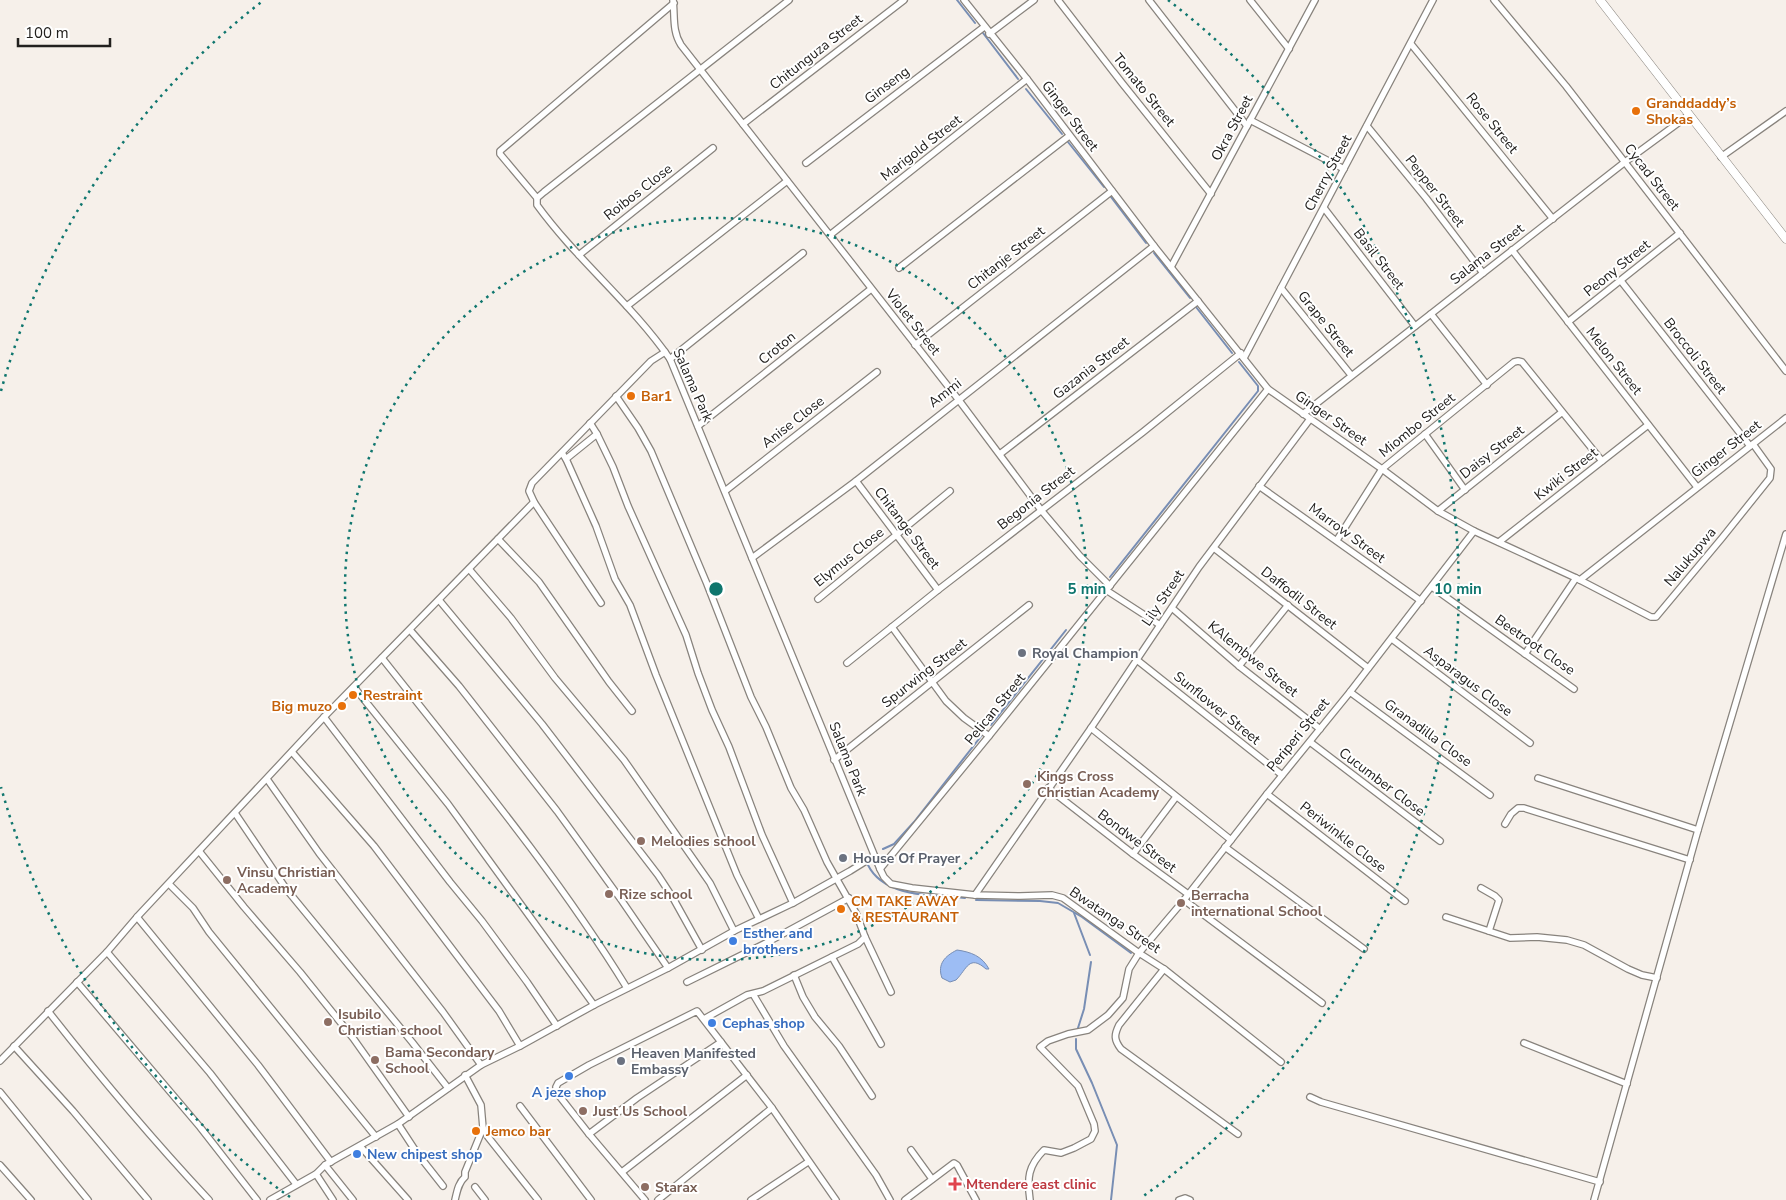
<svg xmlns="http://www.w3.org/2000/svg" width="1786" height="1200" viewBox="0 0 1786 1200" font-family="'Nunito Sans',sans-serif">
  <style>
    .water { fill: #9dbdf4; stroke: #788eb4 }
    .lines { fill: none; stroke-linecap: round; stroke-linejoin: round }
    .stream { stroke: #788eb4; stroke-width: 2 }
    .minor-casing { stroke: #88837d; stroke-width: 8 }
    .tertiary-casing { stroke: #88837d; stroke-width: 9 }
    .minor { stroke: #fff; stroke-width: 5.5 }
    .tertiary { stroke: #fff; stroke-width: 8 }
    .ring { fill: none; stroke: #0f766e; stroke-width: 2.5; stroke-dasharray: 2.5 5 }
    .food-dot { fill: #e8710a; stroke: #fff; stroke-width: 2 }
    .worship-dot { fill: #6b7280; stroke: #fff; stroke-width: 2 }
    .education-dot { fill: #8d6e63; stroke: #fff; stroke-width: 2 }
    .shop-dot { fill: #3f7fe0; stroke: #fff; stroke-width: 2 }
    .health-dot { fill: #e0444e; stroke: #fff; stroke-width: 2 }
    .labels { text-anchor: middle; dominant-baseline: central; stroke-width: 4; stroke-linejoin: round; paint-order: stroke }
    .street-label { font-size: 14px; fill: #22201e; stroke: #fff }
    .food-label { font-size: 14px; font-weight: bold; fill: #c56008; stroke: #fff; text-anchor: start }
    .worship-label { font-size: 14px; font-weight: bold; fill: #5b616d; stroke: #fff; text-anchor: start }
    .education-label { font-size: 14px; font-weight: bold; fill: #785e54; stroke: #fff; text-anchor: start }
    .shop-label { font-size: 14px; font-weight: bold; fill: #366cbe; stroke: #fff; text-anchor: start }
    .health-label { font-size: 14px; font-weight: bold; fill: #be3a42; stroke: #fff; text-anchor: start }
    .centre { fill: #0f766e; stroke: #fff; stroke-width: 2.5 }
    .ring-label { font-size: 15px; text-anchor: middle; font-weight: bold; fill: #0f766e; stroke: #fff; stroke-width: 4; stroke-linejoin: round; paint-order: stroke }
  </style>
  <rect width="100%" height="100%" fill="#f6f0ea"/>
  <path class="water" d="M957 950C971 952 982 956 989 969H986C969 954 967 969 956 980L950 982 942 978C937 964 945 956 957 950Z"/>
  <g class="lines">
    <g class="stream">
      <path d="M957 0 975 23"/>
      <path d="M983 33 1018 79"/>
      <path d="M1026 89 1062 134"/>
      <path d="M1068 142 1104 187"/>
      <path d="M1111 197 1146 243"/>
      <path d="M1154 253 1190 298"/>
      <path d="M1196 307 1232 353"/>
      <path d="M1110 577 1258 391V386L1239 362"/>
      <path d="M991 725 1066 630"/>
      <path d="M883 849 894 844 914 822 982 735"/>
      <path d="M868 865C884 898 934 895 965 898"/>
      <path d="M976 900 1040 901 1058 903 1082 917 1131 953"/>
      <path d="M1074 913 1090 955"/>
      <path d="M1078 1028 1084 1009 1091 962"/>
      <path d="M1076 1039V1049L1092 1083 1117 1145 1111 1200"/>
    </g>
    <g class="minor-casing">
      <g id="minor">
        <path d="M673 0C675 16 672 31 681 45L958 399 1041 510 1080 556 1110 586"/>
        <path d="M789 0 544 192 537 198V205C577 260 631 303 670 359L880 869 989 736 1268 389"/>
        <path d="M964 0 1027 79 1154 246 1268 389 1382 469 1438 511 1474 531 1576 578 1651 617H1656L1722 538 1770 478 1771 469 1753 444"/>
        <path d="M1058 0 1122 83 1211 194"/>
        <path d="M1149 0 1247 126"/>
        <path d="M1250 0 1289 49"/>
        <path d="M1494 0 1566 86 1786 371"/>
        <path d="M989 34 1034 0"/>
        <path d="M1411 44 1553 219"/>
        <path d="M1250 120 1344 169"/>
        <path d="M743 124 904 0"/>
        <path d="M1367 126 1426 198 1483 273"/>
        <path d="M1721 157 1786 111"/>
        <path d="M806 163 984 27"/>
        <path d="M537 198 500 154V151L674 3"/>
        <path d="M1324 208 1415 326"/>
        <path d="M830 235 1027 79"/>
        <path d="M1512 250 1697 487"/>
        <path d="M579 255 713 148"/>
        <path d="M1171 267 1315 0"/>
        <path d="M899 268 1069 136"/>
        <path d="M1621 281 1750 446"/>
        <path d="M1281 288 1351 375"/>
        <path d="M627 306 787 181"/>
        <path d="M1431 314 1487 385"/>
        <path d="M1568 322 1680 233"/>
        <path d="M915 345 1112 191"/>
        <path d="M1244 358 1433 0"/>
        <path d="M670 359 803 253"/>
        <path d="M616 396 638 428 651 451 707 584 751 697 766 727 791 788 804 810 827 862 856 913 865 937 858 944 763 991 747 995 704 1019"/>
        <path d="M1303 414 1625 162 1689 115"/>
        <path d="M590 423 597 434 613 467 628 506 686 635 698 673 712 710 729 747 762 835 793 903"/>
        <path d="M698 426 871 289"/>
        <path d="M1425 434 1465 490"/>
        <path d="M562 453 566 459 596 526 615 579 630 605 656 675 737 875 759 919"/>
        <path d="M1000 454 1198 301"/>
        <path d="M566 459 597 434"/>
        <path d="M856 481 938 590"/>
        <path d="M1259 486 1421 601"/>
        <path d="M725 491 877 372"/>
        <path d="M1438 511 1561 413"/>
        <path d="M498 539 539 582 609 682 632 711"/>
        <path d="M1337 540 1382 469 1514 362 1518 361 1522 362 1602 461"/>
        <path d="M1499 542 1648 425"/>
        <path d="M1214 548 1368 668"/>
        <path d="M752 558 856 481 1154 246"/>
        <path d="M469 569 511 618 555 678 624 760 710 883 734 931"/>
        <path d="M1580 580 1786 418"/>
        <path d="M1432 587 1574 689"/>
        <path d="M1106 590 1160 625"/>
        <path d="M818 599 950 491"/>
        <path d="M439 600 542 724 658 875 673 898 702 950"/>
        <path d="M601 603 534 502 529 491 532 483 651 361 665 352"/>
        <path d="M1172 608 1239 666 1320 729"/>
        <path d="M892 627 946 701 964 718 989 736"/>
        <path d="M410 630 459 686 557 811 622 901 668 968"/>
        <path d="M1392 639 1530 743"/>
        <path d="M1525 654 1576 578"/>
        <path d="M382 658C467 766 555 871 627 988"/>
        <path d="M1137 660 1282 775"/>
        <path d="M847 663 938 590 1143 432 1241 353"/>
        <path d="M1239 666 1288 605"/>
        <path d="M354 687 448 804 594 1005"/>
        <path d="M1350 692 1490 795"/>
        <path d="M324 717 450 882 482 921 527 982 557 1026"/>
        <path d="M1091 728 1231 840"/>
        <path d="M1310 742 1440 841"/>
        <path d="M292 752 374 846 499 1011 520 1046"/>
        <path d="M834 760 1029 605"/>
        <path d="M1538 778 1698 830"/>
        <path d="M267 779 319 853 443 1012 481 1065"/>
        <path d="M1048 788 1133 854 1188 894"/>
        <path d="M1267 794 1405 901"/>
        <path d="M235 813 287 890 412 1042 448 1088"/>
        <path d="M1505 824 1511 814 1518 808H1524L1690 860"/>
        <path d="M1225 847 1364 949"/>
        <path d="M199 851 244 907 300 972 353 1038 409 1117"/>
        <path d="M1133 854 1176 797"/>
        <path d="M880 869 884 877 891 884 912 888 975 895 1020 896 1052 895 1063 898 1139 953 1164 969 1281 1062"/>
        <path d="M169 884 193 908 209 932 376 1137"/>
        <path d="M1481 888 1495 896 1499 900 1489 931"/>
        <path d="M975 895 1091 728 1199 567 1310 419"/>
        <path d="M1184 900 1322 1003"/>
        <path d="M137 917 258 1065 331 1162"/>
        <path d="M1446 917 1510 938 1537 937 1567 940 1584 945 1628 969 1642 975 1657 978"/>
        <path d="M865 937 891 992"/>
        <path d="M107 952 210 1073 296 1184"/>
        <path d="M832 957 881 1044"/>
        <path d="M1164 969 1119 1025C1114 1035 1114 1040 1121 1049L1238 1134"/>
        <path d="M794 975 803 997 815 1017 839 1046 872 1096"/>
        <path d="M77 982 200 1127 257 1200"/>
        <path d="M687 982 766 943 849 898"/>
        <path d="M753 994 784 1046 876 1175 890 1200"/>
        <path d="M48 1011C99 1076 152 1139 209 1200"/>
        <path d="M1524 1043 1627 1084"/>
        <path d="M14 1046 73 1111 148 1200"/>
        <path d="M0 1061 107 952 137 917 324 717 534 502"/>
        <path d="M465 1075 481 1105 483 1128 488 1137 538 1200"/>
        <path d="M0 1092 88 1200"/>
        <path d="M1310 1097 1321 1102 1600 1182"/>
        <path d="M520 1106 591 1200"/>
        <path d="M398 1124 417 1153 443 1186"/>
        <path d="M589 1134 637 1098 721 1042"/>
        <path d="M360 1146 408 1200"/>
        <path d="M911 1150 932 1179"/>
        <path d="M0 1165 31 1200"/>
        <path d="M325 1165 353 1200"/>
        <path d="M622 1172 747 1075"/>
        <path d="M316 1174 333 1200"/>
        <path d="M475 1187 485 1200"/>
        <path d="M270 1200 316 1174 325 1165 398 1124 481 1065 520 1046 594 1005 668 968 734 931 793 903 850 871 874 856"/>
        <path d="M455 1200C457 1192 458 1183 465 1177V1172L483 1128"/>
        <path d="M645 1200 589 1134 557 1093 556 1087 558 1083 589 1065 697 1011 772 1108 836 1200"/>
        <path d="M658 1200 772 1108"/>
        <path d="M751 1200 808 1162"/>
        <path d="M905 1200 954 1163 957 1165 976 1200"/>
        <path d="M1030 1200C1027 1178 1028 1166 1044 1150L1061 1153 1074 1148 1091 1139 1095 1131 1094 1124 1078 1086 1040 1047 1048 1041 1068 1034 1088 1030 1108 1015 1123 998 1129 969 1139 953 1184 900 1267 794 1350 692 1474 531"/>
        <path d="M1179 1200 1185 1198 1190 1200"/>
        <path d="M1594 1200 1698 830 1786 534"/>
      </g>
    </g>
    <g class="tertiary-casing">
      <path id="tertiary" d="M1600 0 1786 239"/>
    </g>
    <use href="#minor" class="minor"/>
    <use href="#tertiary" class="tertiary"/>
  </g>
  <g class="ring">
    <circle cx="716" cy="589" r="371"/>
    <path d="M290 1197A742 742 0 0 1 1 787M1 391A742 742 0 0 1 264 0M1168 0A742 742 0 0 1 1142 1197"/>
  </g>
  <g class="food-dot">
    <circle cx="1636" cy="111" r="5"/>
    <circle cx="631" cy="396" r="5"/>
    <circle cx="353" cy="695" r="5"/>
    <circle cx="342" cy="706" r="5"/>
    <circle cx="841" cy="909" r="5"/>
    <circle cx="476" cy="1131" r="5"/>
  </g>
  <g class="worship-dot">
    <circle cx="1022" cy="653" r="5"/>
    <circle cx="843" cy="858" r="5"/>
    <circle cx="621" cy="1061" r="5"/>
  </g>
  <g class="education-dot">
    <circle cx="1027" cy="784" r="5"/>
    <circle cx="641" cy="841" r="5"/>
    <circle cx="227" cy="880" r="5"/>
    <circle cx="609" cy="894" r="5"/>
    <circle cx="1181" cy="903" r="5"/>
    <circle cx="328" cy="1022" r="5"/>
    <circle cx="375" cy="1060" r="5"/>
    <circle cx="583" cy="1111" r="5"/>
    <circle cx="645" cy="1187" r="5"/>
  </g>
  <g class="shop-dot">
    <circle cx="733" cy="941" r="5"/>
    <circle cx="712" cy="1023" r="5"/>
    <circle cx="569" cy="1076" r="5"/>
    <circle cx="357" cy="1154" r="5"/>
  </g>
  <path class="health-dot" d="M952.5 1176.5h5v5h5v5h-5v5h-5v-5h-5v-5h5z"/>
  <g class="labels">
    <g class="street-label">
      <text transform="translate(816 52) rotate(-38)">Chitunguza Street</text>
      <text transform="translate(887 85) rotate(-37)">Ginseng</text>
      <text transform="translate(1144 90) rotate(51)">Tomato Street</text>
      <text transform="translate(1070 116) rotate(53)">Ginger Street</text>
      <text transform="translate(1492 123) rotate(51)">Rose Street</text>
      <text transform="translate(1232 128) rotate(-62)">Okra Street</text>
      <text transform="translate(921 148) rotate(-38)">Marigold Street</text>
      <text transform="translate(1328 173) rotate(-62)">Cherry Street</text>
      <text transform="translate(1652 177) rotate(52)">Cycad Street</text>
      <text transform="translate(1435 191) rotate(52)">Pepper Street</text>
      <text transform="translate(638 192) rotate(-38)">Roibos Close</text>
      <text transform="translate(1487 254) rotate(-38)">Salama Street</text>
      <text transform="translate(1006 258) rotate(-38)">Chitanje Street</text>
      <text transform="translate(1379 259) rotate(52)">Basil Street</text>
      <text transform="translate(1617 268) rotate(-39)">Peony Street</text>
      <text transform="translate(913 322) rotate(52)">Violet Street</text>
      <text transform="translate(1326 324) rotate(51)">Grape Street</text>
      <text transform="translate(777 348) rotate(-39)">Croton</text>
      <text transform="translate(1695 356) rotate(52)">Broccoli Street</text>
      <text transform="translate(1614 361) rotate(52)">Melon Street</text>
      <text transform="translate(1091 368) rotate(-38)">Gazania Street</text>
      <text transform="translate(693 385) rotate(66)">Salama Park</text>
      <text transform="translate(945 393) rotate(-38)">Ammi</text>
      <text transform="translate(1331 418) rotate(35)">Ginger Street</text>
      <text transform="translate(793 422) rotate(-38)">Anise Close</text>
      <text transform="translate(1417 425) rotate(-39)">Miombo Street</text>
      <text transform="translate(1726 449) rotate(-38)">Ginger Street</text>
      <text transform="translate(1492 452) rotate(-38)">Daisy Street</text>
      <text transform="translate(1566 474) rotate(-38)">Kwiki Street</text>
      <text transform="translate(1036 498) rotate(-38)">Begonia Street</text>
      <text transform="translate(907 528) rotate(53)">Chitange Street</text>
      <text transform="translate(1347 533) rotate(36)">Marrow Street</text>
      <text transform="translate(849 557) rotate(-39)">Elymus Close</text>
      <text transform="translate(1690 557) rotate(-50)">Nalukupwa</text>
      <text transform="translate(1163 598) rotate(-56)">Lily Street</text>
      <text transform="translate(1299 598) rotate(38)">Daffodil Street</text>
      <text transform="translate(1535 645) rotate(35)">Beetroot Close</text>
      <text transform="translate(1253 659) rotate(39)">KAlembwe Street</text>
      <text transform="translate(924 673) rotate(-38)">Spurwing Street</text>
      <text transform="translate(1468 681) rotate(37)">Asparagus Close</text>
      <text transform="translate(1217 708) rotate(39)">Sunflower Street</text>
      <text transform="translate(995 709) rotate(-51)">Pelican Street</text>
      <text transform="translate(1428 733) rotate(36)">Granadilla Close</text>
      <text transform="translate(1298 735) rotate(-51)">Periperi Street</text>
      <text transform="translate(848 759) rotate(68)">Salama Park</text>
      <text transform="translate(1382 782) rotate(37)">Cucumber Close</text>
      <text transform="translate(1343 837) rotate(38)">Periwinkle Close</text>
      <text transform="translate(1137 841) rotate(37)">Bondwe Street</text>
      <text transform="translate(1115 920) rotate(34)">Bwatanga Street</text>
    </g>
    <g class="food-label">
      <text x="1646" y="103">Granddaddy’s<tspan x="1646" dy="16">Shokas</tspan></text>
      <text x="641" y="396">Bar1</text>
      <text x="363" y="695">Restraint</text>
      <text x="332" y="706" text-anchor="end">Big muzo</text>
      <text x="851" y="901">CM TAKE AWAY<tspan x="851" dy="16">&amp; RESTAURANT</tspan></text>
      <text x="486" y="1131">Jemco bar</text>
    </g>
    <g class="worship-label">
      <text x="1032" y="653">Royal Champion</text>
      <text x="853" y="858">House Of Prayer</text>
      <text x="631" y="1053">Heaven Manifested<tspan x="631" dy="16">Embassy</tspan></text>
    </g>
    <g class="education-label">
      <text x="1037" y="776">Kings Cross<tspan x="1037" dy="16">Christian Academy</tspan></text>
      <text x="651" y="841">Melodies school</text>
      <text x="237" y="872">Vinsu Christian<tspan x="237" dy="16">Academy</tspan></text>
      <text x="619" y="894">Rize school</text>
      <text x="1191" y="895">Berracha<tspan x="1191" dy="16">international School</tspan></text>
      <text x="338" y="1014">Isubilo<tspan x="338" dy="16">Christian school</tspan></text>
      <text x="385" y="1052">Bama Secondary<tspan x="385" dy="16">School</tspan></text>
      <text x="593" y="1111">Just Us School</text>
      <text x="655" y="1187">Starax</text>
    </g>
    <g class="shop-label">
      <text x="743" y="933">Esther and<tspan x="743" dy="16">brothers</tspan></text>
      <text x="722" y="1023">Cephas shop</text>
      <text x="569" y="1092" text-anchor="middle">A jeze shop</text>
      <text x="367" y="1154">New chipest shop</text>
    </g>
    <g class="health-label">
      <text x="966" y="1184">Mtendere east clinic</text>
    </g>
  </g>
  <circle cx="716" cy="589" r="8" class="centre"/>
  <g class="ring-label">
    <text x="1087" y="594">5 min</text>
    <text x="1458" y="594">10 min</text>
  </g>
  <path d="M18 38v8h92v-8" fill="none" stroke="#22201e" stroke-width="2.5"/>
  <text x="25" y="38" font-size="15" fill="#22201e" stroke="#ffffff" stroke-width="4" paint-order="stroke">100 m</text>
</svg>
